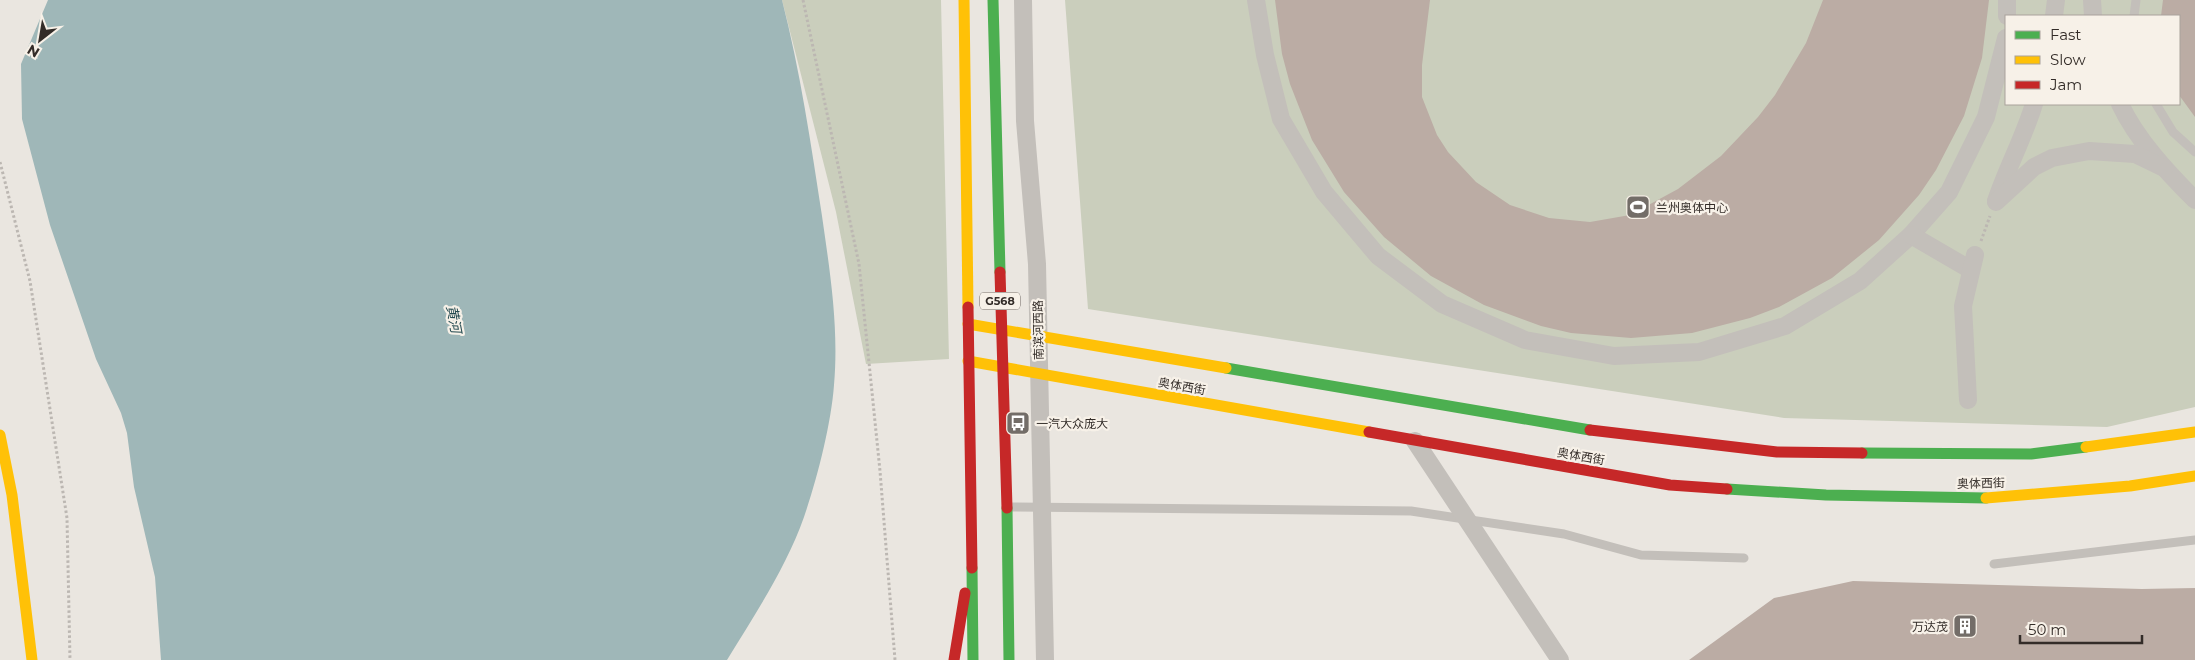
<svg xmlns="http://www.w3.org/2000/svg" width="2195" height="660" viewBox="0 0 2195 660" font-family="Montserrat,'Noto Sans SC',sans-serif">
  <style>
    .green { fill: #cacebc; fill-rule: evenodd }
    .water { fill: #9fb7b8 }
    .building { fill: #bbaca4 }
    .lines { fill: none; stroke-linecap: round; stroke-linejoin: round }
    .path { stroke: #bcb7b2; stroke-width: 3; stroke-dasharray: 2.5 2.5; stroke-linecap: butt }
    .lane { stroke: #c3bfba; stroke-width: 9 }
    .street { stroke: #c3bfba; stroke-width: 18 }
    .fast { stroke: #4caf50; stroke-width: 11 }
    .slow { stroke: #ffc107; stroke-width: 11 }
    .jam { stroke: #c62828; stroke-width: 11 }
    .labels { text-anchor: middle; dominant-baseline: central; stroke-width: 4.5; stroke-linejoin: round; paint-order: stroke }
    .shield { fill: #f7f1e8; stroke: #6e6762; stroke-width: 1 }
    .shield-label { font-size: 11px; font-weight: bold; fill: #332c28 }
    .poi-label { font-size: 12px; fill: #332c28; stroke: #f7f1e8; text-anchor: start }
    .street-label { font-size: 12px; fill: #332c28; stroke: #f7f1e8 }
    .water-label { font-size: 14px; font-style: italic; fill: #23494f; stroke: #f7f1e8 }
  </style>
  <rect width="100%" height="100%" fill="#eae6e0"/>
  <g class="green">
    <path d="M782 0H941L949 359 866 364 836 212Z"/>
    <path d="M1065 0H2195V407L2107 427 1784 418 1088 309ZM2006 16H2179V104H2006Z"/>
  </g>
  <path class="water" d="M48 0H782C800 70 811 144 822 216 830 272 839 328 834 385 831 425 817 479 804 517 786 568 755 614 727 660H161L155 577 134 487 127 433 121 413 96 359 50 225 22 119 21 64Z"/>
  <g class="building">
    <path d="M1275 0H1430L1422 65V97L1437 135 1448 152 1476 182 1510 205 1549 218 1590 222 1630 215 1678 189 1721 156 1758 117 1775 95 1806 43 1823 0H1989L1982 58 1964 116 1936 170 1919 195 1879 240 1832 278 1779 307 1750 318 1692 333 1631 338 1571 333 1541 326 1484 305 1431 276 1384 237 1344 192 1312 140 1290 84 1282 54Z"/>
    <path d="M2163 0H2195V117L2179 95V16H2161Z"/>
    <path d="M1853 581 2142 589 2195 588V660H1689L1774 598Z"/>
  </g>
  <g class="lines">
    <g class="path">
      <path d="M803 0 859 264 880 471 895 660"/>
      <path d="M0 162 30 281 67 518 70 660"/>
      <path d="M1981 241 1990 216"/>
    </g>
    <g class="lane">
      <path d="M2134 16 2136 0"/>
      <path d="M2156 104 2173 132 2195 152"/>
      <path d="M1009 507 1411 511 1564 534 1641 555 1744 558"/>
      <path d="M1994 564 2195 540"/>
    </g>
    <g class="street">
      <path d="M1023 0 1025 121 1037 264 1045 660"/>
      <path d="M1256 0 1265 55 1281 119 1324 192 1378 256 1442 304 1525 340 1614 356 1699 352 1785 326 1860 281 1911 235 1949 192 1986 117 2006 38"/>
      <path d="M2092 0 2093 16"/>
      <path d="M2007 16V0"/>
      <path d="M2054 16 2056 0"/>
      <path d="M2120 104C2137 140 2167 172 2195 200"/>
      <path d="M1996 201C2007 168 2024 137 2034 104"/>
      <path d="M1996 202 2034 167 2052 158 2089 151 2135 154 2164 168"/>
      <path d="M1911 235 1971 270"/>
      <path d="M1968 400 1963 306 1975 255"/>
      <path d="M1415 441 1560 660"/>
    </g>
    <g class="fast">
      <path d="M993 0 1000 272"/>
      <path d="M1226 368 1590 430"/>
      <path d="M1862 453 2031 454 2086 447"/>
      <path d="M1727 489 1826 495 1986 498"/>
      <path d="M1007 508 1009 660"/>
      <path d="M972 568 973 660"/>
    </g>
    <g class="slow">
      <path d="M964 0 968 307"/>
      <path d="M968 324 1226 368"/>
      <path d="M968 361 1369 432"/>
      <path d="M0 435 12 495 32 660"/>
      <path d="M2086 447 2195 432"/>
      <path d="M1986 498 2130 486 2195 476"/>
    </g>
    <g class="jam">
      <path d="M1000 272 1007 508"/>
      <path d="M968 307 972 568"/>
      <path d="M1590 430 1777 452 1862 453"/>
      <path d="M1369 432 1670 485 1727 489"/>
      <path d="M954 660 965 593"/>
    </g>
  </g>
  <defs>
    <g id="stadium-square" transform="scale(1.25)"><rect x="-9" y="-9" width="18" height="18" rx="4" fill="#736d68" stroke="#f7f1e8"/><path d="M0-5a6.5 5 0 1 0 0 10a6.5 5 0 1 0 0-10ZM-3.5-1.8h7v3.6h-7Z" fill="#fff"/></g>
    <g id="bus-square" transform="scale(1.25)"><rect x="-9" y="-9" width="18" height="18" rx="4" fill="#736d68" stroke="#f7f1e8"/><path d="M-5-6H5V4H4V6H2V4H-2V6H-4V4H-5ZM-3.5-4V0h7V-4ZM-3.5 1.2v1.5H-2V1.2ZM2 1.2v1.5H3.5V1.2Z" fill="#fff"/></g>
    <g id="building-square" transform="scale(1.25)"><rect x="-9" y="-9" width="18" height="18" rx="4" fill="#736d68" stroke="#f7f1e8"/><path d="M-4-6H4V6H1V3H-1V6H-4ZM-2.5-4.3h1.7v1.8h-1.7ZM.8-4.3h1.7v1.8H.8ZM-2.5-1h1.7V.8h-1.7ZM.8-1h1.7V.8H.8Z" fill="#fff"/></g>
  </defs>
  <g fill-rule="evenodd">
    <use href="#stadium-square" x="1638" y="207"/>
    <use href="#bus-square" x="1018" y="423"/>
    <use href="#building-square" x="1965" y="626"/>
  </g>
  <g class="labels">
    <rect class="shield" x="980" y="292.5" width="40" height="17" rx="4"/>
    <g class="shield-label">
      <text x="1000" y="301">G568</text>
    </g>
    <g class="poi-label">
      <text x="1656" y="207">兰州奥体中心</text>
      <text x="1036" y="423">一汽大众庞大</text>
      <text x="1948" y="626" text-anchor="end">万达茂</text>
    </g>
    <g class="street-label">
      <text transform="translate(1038 330) rotate(-91)">南滨河西路</text>
      <text transform="translate(1182 386) rotate(10)">奥体西街</text>
      <text transform="translate(1581 456) rotate(10)">奥体西街</text>
      <text transform="translate(1981 483) rotate(-1)">奥体西街</text>
    </g>
    <g class="water-label">
      <text transform="translate(454 319) rotate(79)">黄河</text>
    </g>
  </g>
  <rect x="2005" y="15" width="175" height="90" fill="#f7f1e8" stroke="#a9a29b"/>
  <rect x="2015" y="31" width="25" height="8" fill="#4caf50" stroke="#a9a29b"/>
  <text x="2050" y="40" font-size="15" fill="#332c28">Fast</text>
  <rect x="2015" y="56" width="25" height="8" fill="#ffc107" stroke="#a9a29b"/>
  <text x="2050" y="65" font-size="15" fill="#332c28">Slow</text>
  <rect x="2015" y="81" width="25" height="8" fill="#c62828" stroke="#a9a29b"/>
  <text x="2050" y="90" font-size="15" fill="#332c28">Jam</text>
  <g transform="translate(40 40) rotate(211)" stroke="#f7f1e8" stroke-width="4" paint-order="stroke">
  <path d="M0-4L9 19L0 12L-9 19Z" fill="#332c28"/>
  <text y="-8" font-size="14" font-weight="bold" text-anchor="middle" fill="#332c28">N</text>
  </g>
  <path d="M2020 635v8h122v-8" fill="none" stroke="#332c28" stroke-width="2.5"/>
  <text x="2028" y="635" font-size="15" fill="#332c28" stroke="#f7f1e8" stroke-width="4" paint-order="stroke">50 m</text>
</svg>
